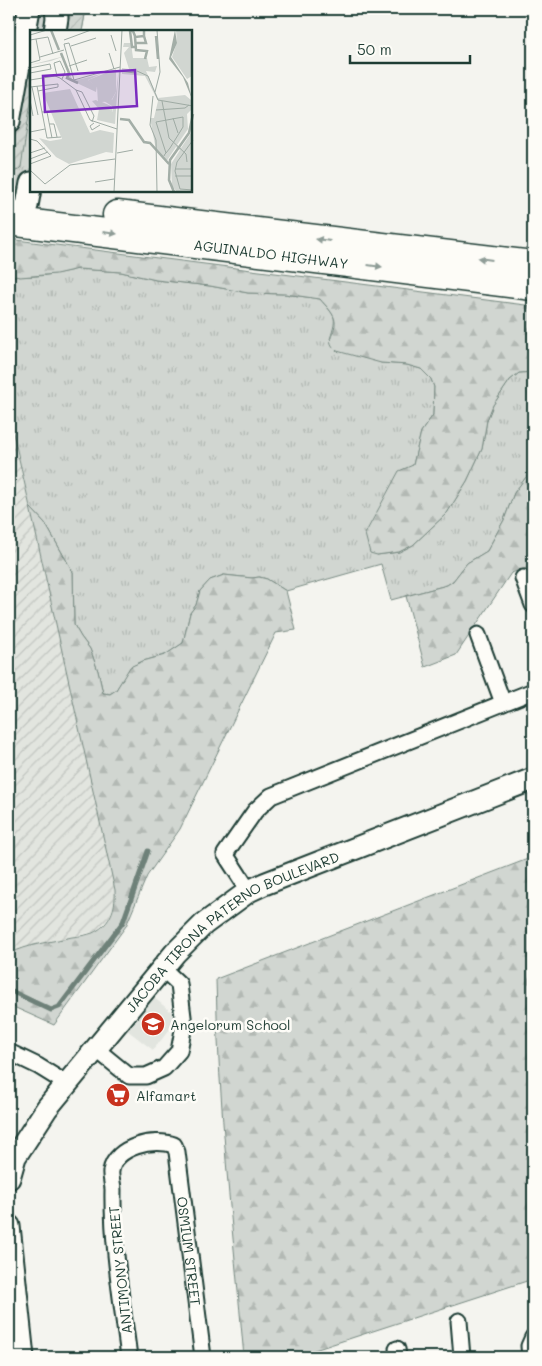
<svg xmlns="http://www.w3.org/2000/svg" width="542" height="1366" viewBox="0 0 542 1366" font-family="Mali,sans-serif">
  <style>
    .built { fill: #e2e5df }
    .industrial { fill: url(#industrial-furrows) }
    .grass { fill: url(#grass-tufts); stroke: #788a82 }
    .forest { fill: url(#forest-firs); stroke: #788a82 }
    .garden { fill: url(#garden-furrows); stroke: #788a82 }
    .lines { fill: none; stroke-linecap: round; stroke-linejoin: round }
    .stream { stroke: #6e8179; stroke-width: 5 }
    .street-casing { stroke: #1f3d34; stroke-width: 19 }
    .secondary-casing { stroke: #1f3d34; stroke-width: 25 }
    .highway-casing { stroke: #1f3d34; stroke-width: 31 }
    .street { stroke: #fdfcf7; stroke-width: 15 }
    .secondary { stroke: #fdfcf7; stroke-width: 21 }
    .highway { stroke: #fdfcf7; stroke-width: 28 }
    .oneway { fill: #8e9c96 }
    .labels { text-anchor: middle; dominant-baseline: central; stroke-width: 5; stroke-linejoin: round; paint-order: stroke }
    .street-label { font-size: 14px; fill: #1f3d34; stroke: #fdfcf7 }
    .poi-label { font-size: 14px; fill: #1f3d34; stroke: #fdfcf7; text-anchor: start }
    .inset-river { fill: none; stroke: #a3aea7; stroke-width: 2.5 }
    .inset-road { fill: none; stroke: #9faba4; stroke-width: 1 }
    .view { fill: #7b2cbf; fill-opacity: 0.15; stroke: #7b2cbf; stroke-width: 2.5 }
    .inset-edge { fill: none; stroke: #1f3d34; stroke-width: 2.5 }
  </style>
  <defs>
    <pattern id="industrial-furrows" width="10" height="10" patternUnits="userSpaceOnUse" patternTransform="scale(1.25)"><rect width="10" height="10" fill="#e2e5df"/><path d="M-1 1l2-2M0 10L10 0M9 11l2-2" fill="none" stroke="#c1c5c0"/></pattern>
    <pattern id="grass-tufts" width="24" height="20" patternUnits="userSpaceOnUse" patternTransform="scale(1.25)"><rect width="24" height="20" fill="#d1d6d1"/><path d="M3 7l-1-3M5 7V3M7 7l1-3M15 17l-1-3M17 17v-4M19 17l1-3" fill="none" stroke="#b3b9b4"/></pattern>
    <pattern id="forest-firs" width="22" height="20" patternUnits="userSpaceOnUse" patternTransform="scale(1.25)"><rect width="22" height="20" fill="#d1d6d1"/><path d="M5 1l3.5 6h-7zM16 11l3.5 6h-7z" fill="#b3b9b4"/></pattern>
    <pattern id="garden-furrows" width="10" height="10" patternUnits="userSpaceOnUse" patternTransform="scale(1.25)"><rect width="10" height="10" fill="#d1d6d1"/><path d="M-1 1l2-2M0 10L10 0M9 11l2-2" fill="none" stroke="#b3b9b4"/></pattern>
  </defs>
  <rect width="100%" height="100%" fill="#f4f4ef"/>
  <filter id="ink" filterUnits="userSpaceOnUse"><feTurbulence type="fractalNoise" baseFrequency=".02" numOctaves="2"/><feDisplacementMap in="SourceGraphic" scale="10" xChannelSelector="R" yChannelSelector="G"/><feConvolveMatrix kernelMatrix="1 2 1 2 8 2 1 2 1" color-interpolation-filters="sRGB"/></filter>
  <g filter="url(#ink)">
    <path class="built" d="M153 997 179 1018 153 1050 127 1030Z"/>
    <path class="industrial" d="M9 415 114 879 116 901 109 918 97 931 21 948 9 954Z"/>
    <g class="grass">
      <path d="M9 9H86L82 31H31V190L9 187Z"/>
      <path d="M78 269 121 272 156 280 210 286 248 293 285 294 320 299C335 317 338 315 330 339L381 363 407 365 421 369 431 379 434 387 433 415 421 432 413 465 377 555 399 552 413 545 447 513 467 481 482 449 487 420 493 405 510 380 519 373 533 372V468L514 493 504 520 487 551 467 563 453 581 447 585 391 600 381 564 286 591 267 579 260 577 252 578 224 575 210 580 200 591 196 605 190 613 183 643 165 655 143 661 131 667 116 690 110 694 103 693 98 671 90 649 81 637 74 625 73 572 45 523 30 507 9 415V275C32 279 56 274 78 269Z"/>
    </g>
    <g class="forest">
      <path d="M9 239 533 306V372L519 373 510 380 493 405 487 420 482 449 467 481 447 513 413 545 399 552 377 555 370 553 365 534 399 471 413 465 421 432 433 415 434 387 431 379 421 369 407 365 381 363 337 351C323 339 336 335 335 322 335 314 325 305 320 299L285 294 248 293 210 286 156 280 121 272 78 269 56 274 20 277 9 275Z"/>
      <path d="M533 468V566L511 573 456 655 425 667 406 596 447 585 453 581 467 563 487 551 504 520 514 493Z"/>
      <path d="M30 507 45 523 73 572 74 625 81 637 90 649 98 671 103 693 110 694 116 690 130 667 143 661 165 655 183 643 190 613 196 605 200 591 210 580 224 575 252 578 259 577 267 579 286 591 296 630 276 633 180 829 147 876 126 926 54 1025 9 1005V954C28 944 51 942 72 937 80 936 91 935 98 930 112 921 116 905 115 890Z"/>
      <path d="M533 857V1279L293 1357H244C233 1231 218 1105 216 979Z"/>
    </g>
    <g class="garden">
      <path d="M9 9H15L9 45Z"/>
      <path d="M70 9H86L82 31H67Z"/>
      <path d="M31 34V102L21 167 17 171 10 168V165Z"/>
    </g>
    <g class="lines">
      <path class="stream" d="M9 990 51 1010 59 1007 123 922 148 851"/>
      <g class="street-casing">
        <g id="street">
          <path d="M523 578 533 605"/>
          <path d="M478 635 503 703"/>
          <path d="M249 891 225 854 255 811 271 796 533 691"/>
          <path d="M96 1049 129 1076H146L164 1068 179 1051 184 1025 179 984 162 968"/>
          <path d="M9 1052 38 1066 67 1084"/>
          <path d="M459 1321 462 1357"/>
          <path d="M397 1349 398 1357"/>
          <path id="s1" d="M129 1357C122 1302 112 1245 113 1190 113 1184 110 1176 111 1171 115 1146 154 1138 174 1145L177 1152 203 1357"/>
          <path d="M530 1357 529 1346 533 1337"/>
        </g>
      </g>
      <g class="secondary-casing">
        <g id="secondary">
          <path d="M55 31 57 18 56 9"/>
          <path d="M9 122 29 9"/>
          <path d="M9 219 10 221 27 206 31 183"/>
          <path id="s2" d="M9 1178 15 1157 47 1108 175 953 204 924 249 891 264 884 533 779"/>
          <path d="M9 1226 23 1357"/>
        </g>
      </g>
      <g class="highway-casing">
        <g id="highway">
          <path d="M117 215 533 265"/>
          <path id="s3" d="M9 221 533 286"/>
        </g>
      </g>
      <use href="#street" class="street"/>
      <use href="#secondary" class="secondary"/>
      <use href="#highway" class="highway"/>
    </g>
    <defs><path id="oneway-solid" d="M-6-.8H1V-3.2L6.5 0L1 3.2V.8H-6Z" transform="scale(1.25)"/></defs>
    <g class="oneway">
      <use href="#oneway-solid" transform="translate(110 233) rotate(7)"/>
      <use href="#oneway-solid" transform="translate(323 240) rotate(-173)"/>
      <use href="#oneway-solid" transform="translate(485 259) rotate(-173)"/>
      <use href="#oneway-solid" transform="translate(375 266) rotate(7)"/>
    </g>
  </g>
  <defs>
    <g id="school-disc" transform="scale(1.25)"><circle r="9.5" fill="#c8321e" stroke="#fdfcf7"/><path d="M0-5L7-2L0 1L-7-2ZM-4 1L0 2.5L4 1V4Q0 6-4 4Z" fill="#fff"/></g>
    <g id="supermarket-disc" transform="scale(1.25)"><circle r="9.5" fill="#c8321e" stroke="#fdfcf7"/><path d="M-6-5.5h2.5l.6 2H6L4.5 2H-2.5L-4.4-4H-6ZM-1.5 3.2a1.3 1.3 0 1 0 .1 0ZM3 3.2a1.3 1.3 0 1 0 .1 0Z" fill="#fff"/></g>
  </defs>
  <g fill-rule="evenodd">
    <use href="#school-disc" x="153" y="1024"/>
    <use href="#supermarket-disc" x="118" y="1095"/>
  </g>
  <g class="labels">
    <g class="street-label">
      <text stroke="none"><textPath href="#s3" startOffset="264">AGUINALDO HIGHWAY</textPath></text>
      <text stroke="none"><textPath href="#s2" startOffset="341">JACOBA TIRONA PATERNO BOULEVARD</textPath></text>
      <text stroke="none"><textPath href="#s1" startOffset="370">OSMIUM STREET</textPath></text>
      <text transform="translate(120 1270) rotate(-96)">ANTIMONY STREET</text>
    </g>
    <g class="poi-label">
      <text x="170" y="1024">Angelorum School</text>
      <text x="136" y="1095">Alfamart</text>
    </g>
  </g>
  <g transform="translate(30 30)">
    <rect width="162" height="162" fill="#f4f4ef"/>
    <path d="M94 13H101L103 28H117L119 37 127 36 125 42 116 41 128 68 155 65 161 70 162 79 157 84 158 99 147 115 151 118 161 103 162 90V162H147L142 156 141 134 150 120 146 117 136 132 126 120 120 88H124L128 71 115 46 92 44V38L99 39 94 23 99 17H93ZM86 39V62L81 71 72 72 81 76 83 82 68 73 67 57 58 50Z" fill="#d1d6d1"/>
    <path d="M146 0H162V46L157 49 142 27 147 12ZM30 22 43 51 71 44 58 50 67 56 66 62 36 48 38 42 32 27 21 31 0 35 31 27ZM89 38 85 94 67 90 69 79 62 71 66 70 83 82 82 76 69 68 82 70 86 62ZM40 59 60 103 70 100 84 103 83 123 76 122 39 134 26 127 9 108 20 111 32 109 13 63Z" fill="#d1d6d1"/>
    <path d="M145 0 147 13 141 27 158 53 162 69 153 47 139 29Z" fill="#a3aea7"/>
    <path class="inset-river" d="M21 0 29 20M114 0V6L105 7 106 20 117 21 115 29M105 6 103 1H100L102 17H105M126 6 128 29M106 13H116L114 6M31 23 39 43 37 48 48 53M90 89 99 90 114 112 120 113 139 134M144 162 139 150 140 130 159 103 163 84"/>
    <path class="inset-road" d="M0 5 17 0M81 5 86 21M6 9 18 7 23 24M0 10 6 9 10 30 0 33M34 10 61 0M41 16 66 8M79 23 84 39M10 27 34 20M39 36 57 30M0 38 20 34 21 39 0 43M48 41 39 13 34 14 44 50 90 37M107 41 118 46 128 70 163 76M105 43 90 41 105 42M27 46 24 33 30 31 35 42 32 49M0 50 25 46 30 48 46 60 60 90 87 99M7 56 17 108 31 107M0 57 28 54V57L8 61M2 57 8 85M46 60 52 62 64 86 62 92M125 62 130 42 127 0M123 66 120 95 126 110 127 162M0 70 3 86M132 71 139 108 156 124 157 132M126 80 155 78 159 75M12 82H17L22 108M143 88 148 103M64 93 60 96 62 100 70 95M19 94H24L27 107M0 102 15 99M0 109 7 111 21 126 0 134M163 110 147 132 145 141 150 159 163 160M0 123 15 118M87 123 103 120M134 126 135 124 136 123 140 118 153 97V87L126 92 136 123M0 129 18 122M145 139H163M1 141 15 154 40 135 85 129M145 146H163M65 152 84 149M84 162 92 0"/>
    <path class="view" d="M105 40 107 76 15 82 13 46Z"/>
    <rect width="162" height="162" class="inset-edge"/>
  </g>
  <rect width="542" height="1366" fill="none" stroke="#fdfcf7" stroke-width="30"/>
  <rect x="15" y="15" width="512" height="1336" fill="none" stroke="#1f3d34" stroke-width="2" filter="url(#ink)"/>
  <path d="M350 55v8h120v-8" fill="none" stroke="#1f3d34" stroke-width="2.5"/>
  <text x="357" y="55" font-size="15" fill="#1f3d34" stroke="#fdfcf7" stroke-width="4" paint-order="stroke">50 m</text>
</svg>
